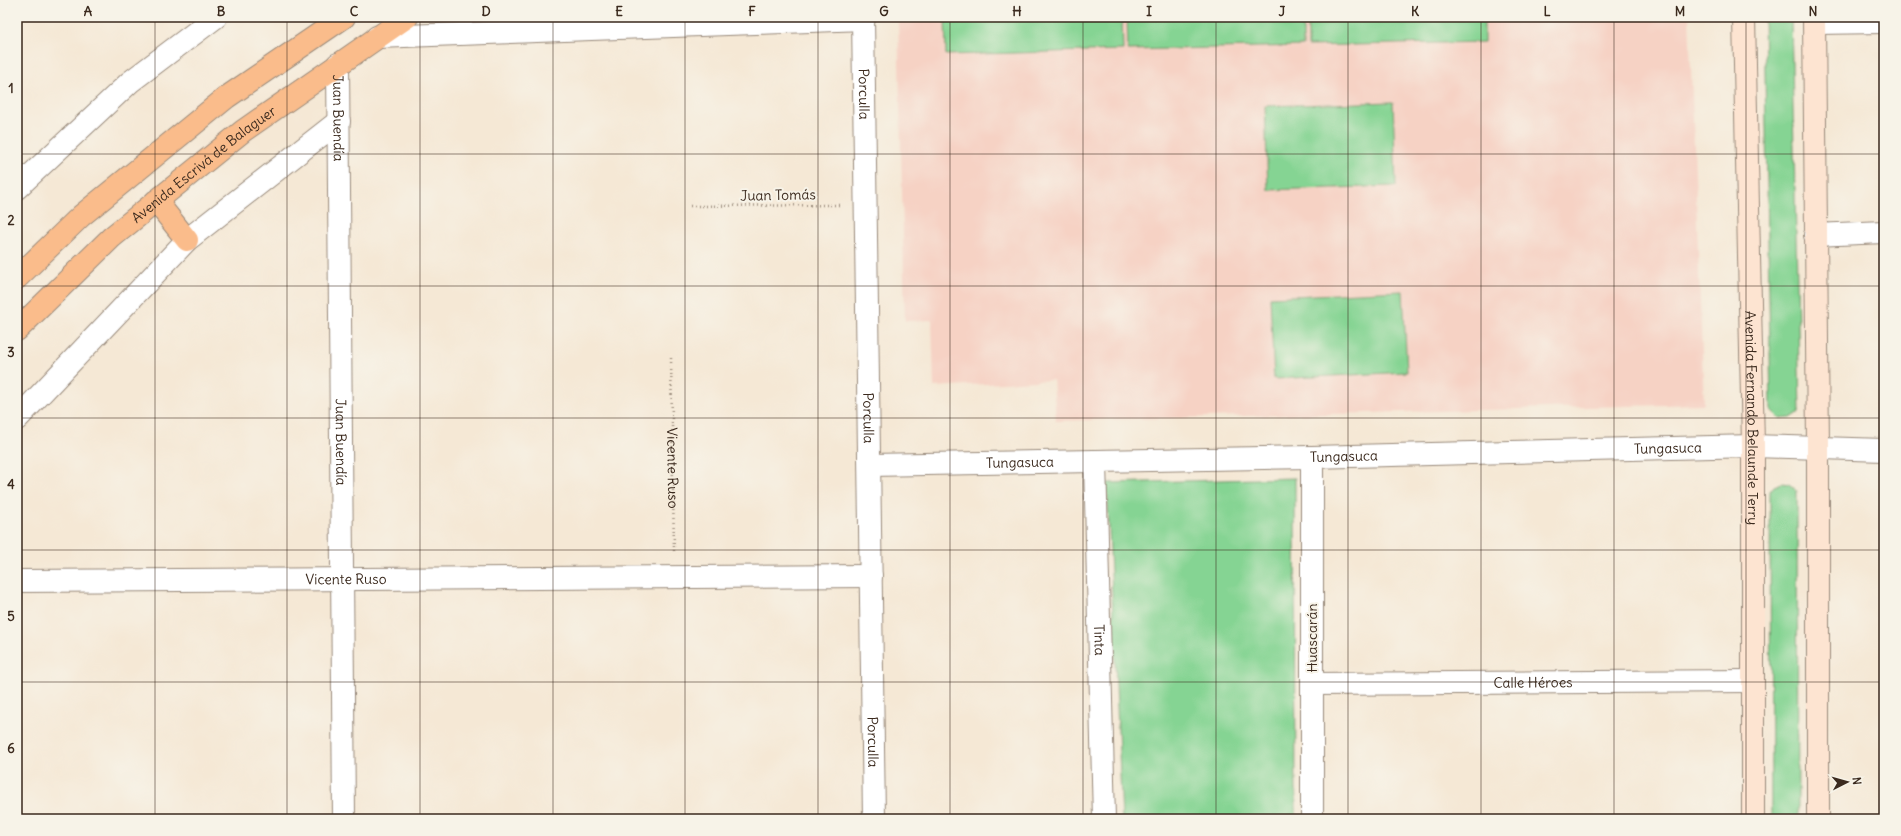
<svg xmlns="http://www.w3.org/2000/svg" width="1901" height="836" viewBox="0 0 1901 836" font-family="Delius,sans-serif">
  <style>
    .built { fill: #f6d2c4 }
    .green { fill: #85d493; stroke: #607f58 }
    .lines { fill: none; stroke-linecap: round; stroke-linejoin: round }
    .service-casing { stroke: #98897a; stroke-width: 18 }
    .minor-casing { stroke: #98897a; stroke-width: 24 }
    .secondary-casing { stroke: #98897a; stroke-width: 24 }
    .primary-casing { stroke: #98897a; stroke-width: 24 }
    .path { stroke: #98897a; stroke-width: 2.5; stroke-dasharray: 1 3; stroke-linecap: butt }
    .service { stroke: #fff; stroke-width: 16 }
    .minor { stroke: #fff; stroke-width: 22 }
    .secondary { stroke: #fde4d1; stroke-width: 22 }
    .primary { stroke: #fabc8b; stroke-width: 22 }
    .grid { fill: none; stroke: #3b2a1e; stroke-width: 1; stroke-opacity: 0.55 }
    .labels { text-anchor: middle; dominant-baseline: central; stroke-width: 4; stroke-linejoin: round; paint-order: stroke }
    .street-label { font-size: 14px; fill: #3b2a1e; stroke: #f7f3e8 }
    .neatline { fill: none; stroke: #3b2a1e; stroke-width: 1.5 }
    .grid-label { font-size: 13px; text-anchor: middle; font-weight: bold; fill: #3b2a1e }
  </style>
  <rect width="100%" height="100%" fill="#f7f3e8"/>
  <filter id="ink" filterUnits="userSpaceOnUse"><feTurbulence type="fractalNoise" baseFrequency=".025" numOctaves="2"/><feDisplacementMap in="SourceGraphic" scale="8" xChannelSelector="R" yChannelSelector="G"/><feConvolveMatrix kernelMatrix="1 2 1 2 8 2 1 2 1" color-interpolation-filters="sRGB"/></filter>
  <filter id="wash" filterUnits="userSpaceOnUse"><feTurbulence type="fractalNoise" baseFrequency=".012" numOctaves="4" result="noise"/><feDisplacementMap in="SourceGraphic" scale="16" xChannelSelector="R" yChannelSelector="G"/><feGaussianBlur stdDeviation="0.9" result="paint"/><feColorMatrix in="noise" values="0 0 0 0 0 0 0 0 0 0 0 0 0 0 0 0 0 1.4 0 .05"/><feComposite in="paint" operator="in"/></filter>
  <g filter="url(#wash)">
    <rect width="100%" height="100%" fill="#f5e8d5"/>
    <path class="built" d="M898 17H1689L1704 404 1056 421 1053 380 934 387 932 320 905 321Z"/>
    <g class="green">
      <path d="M945 17H1122L1123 50 946 55Z"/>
      <path d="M1127 17H1303V46L1128 50Z"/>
      <path d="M1308 17H1484V42L1308 46Z"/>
      <path d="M1764 17H1791L1800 412 1791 418 1780 419 1771 410Z"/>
      <path d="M1393 102 1396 186 1268 190 1265 106Z"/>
      <path d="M1403 291 1407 372 1274 379 1270 297Z"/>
      <path d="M1295 478 1296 819H1122L1107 483Z"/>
      <path d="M1782 483 1789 484 1797 491 1798 819H1771L1770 491 1774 486Z"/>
    </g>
  </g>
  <g filter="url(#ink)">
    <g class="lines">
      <g class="service-casing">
        <path id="service" d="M499 32 522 17"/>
      </g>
      <g class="minor-casing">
        <g id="minor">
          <path id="s2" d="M863 17 874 819"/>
          <path d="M1815 23 1884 22"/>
          <path d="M377 37 864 19"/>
          <path id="s3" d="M338 64 344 819"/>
          <path d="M17 188 130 82 216 17"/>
          <path d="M1815 235 1884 232"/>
          <path d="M17 419 187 240 339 121"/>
          <path d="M1312 457V819"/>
          <path id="s4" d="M1095 461 1104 819"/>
          <path id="s5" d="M870 465 1312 457 1753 446 1884 450"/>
          <path id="s6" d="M17 581 871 576"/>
          <path id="s7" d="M1312 684 1753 681"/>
        </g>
      </g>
      <g class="secondary-casing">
        <g id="secondary">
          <path id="s8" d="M1744 17 1753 446V819"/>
          <path d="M1814 17 1818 447V819"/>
        </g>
      </g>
      <g class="primary-casing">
        <g id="primary">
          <path d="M156 201 187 240"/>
          <path d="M17 278 81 216 227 97 344 17"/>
          <path id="s9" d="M17 330 112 237 243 131 407 17"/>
        </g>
      </g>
      <g class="path">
        <path d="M690 206 839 205"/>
        <path id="s1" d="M671 358 674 551"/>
      </g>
      <use href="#service" class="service"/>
      <use href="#minor" class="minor"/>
      <use href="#secondary" class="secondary"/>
      <use href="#primary" class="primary"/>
    </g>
  </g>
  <path class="grid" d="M155 17V819M287 17V819M420 17V819M553 17V819M685 17V819M818 17V819M950 17V819M1083 17V819M1216 17V819M1348 17V819M1481 17V819M1614 17V819M1746 17V819M17 154H1884M17 286H1884M17 418H1884M17 550H1884M17 682H1884"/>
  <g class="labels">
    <g class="street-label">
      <text stroke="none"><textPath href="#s2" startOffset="77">Porculla</textPath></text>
      <text stroke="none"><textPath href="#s3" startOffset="54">Juan Buendía</textPath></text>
      <text stroke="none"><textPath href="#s9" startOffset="250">Avenida Escrivá de Balaguer</textPath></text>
      <text transform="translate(778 195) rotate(-1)">Juan Tomás</text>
      <text stroke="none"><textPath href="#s2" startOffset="401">Porculla</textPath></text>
      <text stroke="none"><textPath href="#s8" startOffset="401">Avenida Fernando Belaunde Terry</textPath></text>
      <text stroke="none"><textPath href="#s3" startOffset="378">Juan Buendía</textPath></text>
      <text stroke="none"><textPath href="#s5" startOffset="798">Tungasuca</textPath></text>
      <text stroke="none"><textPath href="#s5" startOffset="474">Tungasuca</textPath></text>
      <text stroke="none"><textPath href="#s5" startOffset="150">Tungasuca</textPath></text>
      <text stroke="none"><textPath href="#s1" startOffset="110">Vicente Ruso</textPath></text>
      <text stroke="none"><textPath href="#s6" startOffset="329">Vicente Ruso</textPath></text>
      <text transform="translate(1312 638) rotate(-90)">Huascarán</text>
      <text stroke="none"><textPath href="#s4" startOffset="179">Tinta</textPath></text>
      <text stroke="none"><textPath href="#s7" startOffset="221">Calle Héroes</textPath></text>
      <text stroke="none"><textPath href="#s2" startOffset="725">Porculla</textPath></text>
    </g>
  </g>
  <rect width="1901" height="836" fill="none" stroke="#f7f3e8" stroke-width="44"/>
  <g transform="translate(1847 782) rotate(84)" stroke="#f7f3e8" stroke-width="3" paint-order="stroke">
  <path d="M0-3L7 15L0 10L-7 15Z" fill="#3b2a1e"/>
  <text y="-6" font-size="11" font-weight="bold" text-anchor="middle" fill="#3b2a1e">N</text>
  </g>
  <rect x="22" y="22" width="1857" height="792" class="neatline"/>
  <g class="grid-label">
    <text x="88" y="16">A</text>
    <text x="221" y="16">B</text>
    <text x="354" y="16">C</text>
    <text x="486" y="16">D</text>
    <text x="619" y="16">E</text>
    <text x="752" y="16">F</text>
    <text x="884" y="16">G</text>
    <text x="1017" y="16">H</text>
    <text x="1149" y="16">I</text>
    <text x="1282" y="16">J</text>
    <text x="1415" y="16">K</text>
    <text x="1547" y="16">L</text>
    <text x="1680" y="16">M</text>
    <text x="1813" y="16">N</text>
    <text x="11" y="93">1</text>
    <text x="11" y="225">2</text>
    <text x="11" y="357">3</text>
    <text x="11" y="489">4</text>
    <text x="11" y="621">5</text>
    <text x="11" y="753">6</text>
  </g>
</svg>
